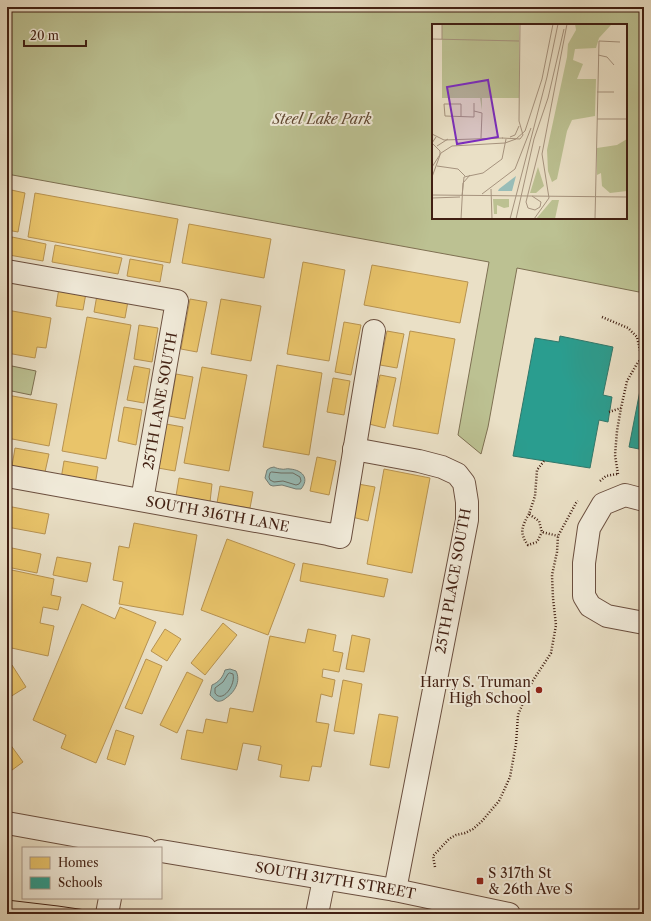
<svg xmlns="http://www.w3.org/2000/svg" width="651" height="921" viewBox="0 0 651 921" font-family="'Libre Caslon Text',serif">
  <style>
    .green { fill: #bcc192; stroke: #7e7052; fill-rule: evenodd }
    .water { fill: #98bdb8; stroke: #757e76 }
    .homes { fill: #e9c46a; stroke: #b79250 }
    .schools { fill: #2a9d8f; stroke: #31776a }
    .lines { fill: none; stroke-linecap: round; stroke-linejoin: round }
    .shore { stroke: #6c6e65; stroke-width: 1 }
    .minor-casing { stroke: #6b4f3f; stroke-width: 24 }
    .path { stroke: #411f12; stroke-width: 2.5; stroke-dasharray: 1 2; stroke-linecap: butt }
    .minor { stroke: #f1ebda; stroke-width: 22 }
    .tram { stroke: #411f12; stroke-width: 1 }
    .poi-dot { fill: #8f2418; stroke: #f1ebda; stroke-width: 1.5 }
    .labels { text-anchor: middle; dominant-baseline: central; stroke-width: 4; stroke-linejoin: round; paint-order: stroke }
    .park-label { font-size: 14px; font-style: italic; fill: #604832; stroke: #f1ebda }
    .street-label { font-size: 14px; fill: #411f12; stroke: #f1ebda }
    .poi-label { font-size: 14px; fill: #411f12; stroke: #f1ebda; text-anchor: end }
    .inset-road { fill: none; stroke: #a6937e; stroke-width: 1 }
    .view { fill: #7b2cbf; fill-opacity: 0.15; stroke: #7b2cbf; stroke-width: 2 }
    .inset-edge { fill: none; stroke: #411f12; stroke-width: 2 }
  </style>
  <rect width="100%" height="100%" fill="#eae0c6"/>
  <filter id="stains"><feTurbulence type="fractalNoise" baseFrequency=".005" numOctaves="4"/><feColorMatrix values="0 0 0 0 .2 0 0 0 0 .09 0 0 0 0 .02 0 0 0 .5 -.17"/></filter>
  <radialGradient id="worn" r=".72"><stop offset=".6" stop-color="#630" stop-opacity="0"/><stop offset="1" stop-color="#630" stop-opacity=".3"/></radialGradient>
  <g class="green">
    <path d="M7 7H644V293L517 268 488 427 481 454 458 435 489 262 7 174ZM433 25H626V218H433Z"/>
    <path d="M7 365 36 371 31 395 7 390Z"/>
  </g>
  <g class="water">
    <path d="M274 467C276 468 279 469 281 469 284 470 287 468 290 469 302 470 310 478 301 489H296L282 485 273 486 270 485 265 478 267 470 270 468Z"/>
    <path d="M230 669 236 671C241 681 235 692 226 698 224 700 220 702 217 701 214 700 212 697 210 695L212 685C219 682 223 677 225 670Z"/>
  </g>
  <g class="homes">
    <path d="M7 189 25 193 18 232 7 230Z"/>
    <path d="M35 193 178 219 170 263 28 237Z"/>
    <path d="M189 224 271 239 264 278 182 263Z"/>
    <path d="M12 237 46 244 43 261 9 255Z"/>
    <path d="M55 245 122 258 118 274 52 262Z"/>
    <path d="M130 259 163 265 160 282 127 276Z"/>
    <path d="M303 262 345 270 329 361 287 354Z"/>
    <path d="M372 265 468 282 460 323 364 305Z"/>
    <path d="M59 288 86 293 83 310 56 306Z"/>
    <path d="M97 295 128 301 125 318 94 312Z"/>
    <path d="M190 299 207 302 197 352 181 349Z"/>
    <path d="M221 299 261 306 251 361 211 354Z"/>
    <path d="M7 310 51 318 46 348 37 347 35 358 7 353Z"/>
    <path d="M87 317 131 325 106 459 62 451Z"/>
    <path d="M344 322 361 325 351 375 335 372Z"/>
    <path d="M139 325 158 328 152 362 134 359Z"/>
    <path d="M387 331 404 334 397 368 380 365Z"/>
    <path d="M410 331 455 339 438 434 393 426Z"/>
    <path d="M277 365 322 373 309 455 263 447Z"/>
    <path d="M134 366 150 369 144 403 127 400Z"/>
    <path d="M202 367 247 375 229 471 184 463Z"/>
    <path d="M176 374 193 377 185 419 169 416Z"/>
    <path d="M380 375 396 378 385 428 369 424Z"/>
    <path d="M333 378 350 381 344 415 327 412Z"/>
    <path d="M7 395 57 404 49 446 7 438Z"/>
    <path d="M124 407 142 410 136 445 118 441Z"/>
    <path d="M166 424 183 427 175 471 158 468Z"/>
    <path d="M15 448 49 454 45 472 12 466Z"/>
    <path d="M317 457 336 461 329 495 310 491Z"/>
    <path d="M64 461 98 467 95 485 61 479Z"/>
    <path d="M384 469 430 478 412 573 367 564Z"/>
    <path d="M179 478 212 484 210 502 176 496Z"/>
    <path d="M358 484 375 487 368 521 352 517Z"/>
    <path d="M220 486 253 492 250 508 217 503Z"/>
    <path d="M7 506 49 514 45 534 7 527Z"/>
    <path d="M134 523 197 535 183 615 119 604 123 582 113 580 119 546 129 548Z"/>
    <path d="M227 539 295 564 268 635 201 610Z"/>
    <path d="M7 547 41 554 37 573 7 567Z"/>
    <path d="M57 557 91 563 87 582 53 575Z"/>
    <path d="M303 563 388 579 384 597 300 581Z"/>
    <path d="M7 569 54 579 51 595 61 597 58 610 43 607 40 623 54 626 48 656 7 647Z"/>
    <path d="M82 604 115 619 120 607 156 622 96 763 61 748 66 735 33 720Z"/>
    <path d="M223 623 237 635 205 675 191 663Z"/>
    <path d="M165 629 181 639 167 661 151 651Z"/>
    <path d="M308 629 336 635 333 651 343 653 339 672 323 669 322 677 335 680 332 697 321 694 316 722 329 724 321 767 312 766 309 781 280 777 282 765 258 760 261 746 243 743 237 770 181 759 187 730 203 733 206 719 227 723 230 708 253 712 270 636 305 643Z"/>
    <path d="M352 635 370 639 364 672 346 669Z"/>
    <path d="M146 659 162 666 142 714 125 708Z"/>
    <path d="M12 665 26 687 10 697 7 693V668Z"/>
    <path d="M187 672 203 680 177 733 160 725Z"/>
    <path d="M343 680 362 684 354 734 334 731Z"/>
    <path d="M379 714 398 717 389 768 370 765Z"/>
    <path d="M116 730 134 736 125 765 107 759Z"/>
    <path d="M7 740 23 762 8 773 7 772Z"/>
  </g>
  <g class="schools">
    <path d="M560 336 613 347 603 395 612 397 608 422 599 420 590 468 513 456 535 338 559 342Z"/>
    <path d="M643 375H644V450L629 447Z"/>
  </g>
  <g class="lines">
    <g class="shore">
      <path d="M272 472 281 473H293L300 477 301 481 299 484 296 485 283 481 274 482 270 480 269 477 270 473Z"/>
      <path d="M230 673 233 674C236 685 222 704 215 693V688L223 682 228 674Z"/>
    </g>
    <g class="minor-casing">
      <g id="minor">
        <path d="M7 271 177 301 142 500"/>
        <path d="M354 449 419 461 442 467 457 474 464 483 467 502V520L395 890"/>
        <path id="s1" d="M7 476 328 534 340 537 374 331"/>
        <path d="M644 500 625 495 603 504 589 528 584 563V596L590 606 607 616 644 623"/>
        <path d="M7 823 145 848"/>
        <path id="s2" d="M161 851 395 890 509 914"/>
        <path d="M107 914 110 898"/>
        <path d="M317 914 324 879"/>
      </g>
    </g>
    <g class="path">
      <path d="M602 317 628 328 637 337 642 359"/>
      <path d="M609 412 621 408"/>
      <path d="M544 461 537 470 535 496 529 514 539 521 542 532 558 536"/>
      <path d="M618 474 615 455 617 431 621 408 627 381 638 362 644 358"/>
      <path d="M600 481 606 476 617 474"/>
      <path d="M529 514C522 526 519 533 528 545L537 542 542 532"/>
      <path d="M435 867 433 856 449 839 456 835 465 833 473 829 482 821 499 801 510 777 516 744 518 715 532 682 551 653 556 625 553 598 552 575 557 552 558 536 576 503 578 501"/>
    </g>
    <use href="#minor" class="minor"/>
    <path class="tram" d="M7 900 58 906 113 914"/>
  </g>
  <g class="poi-dot">
    <circle cx="539" cy="690" r="4"/>
    <rect x="476" y="877" width="8" height="8" rx="2"/>
  </g>
  <g class="labels">
    <g class="park-label">
      <text x="322" y="119">Steel Lake Park</text>
    </g>
    <g class="street-label">
      <text transform="translate(160 401) rotate(-80)">25TH LANE SOUTH</text>
      <text stroke="none"><textPath href="#s1" startOffset="214">SOUTH 316TH LANE</textPath></text>
      <text transform="translate(453 581) rotate(-80)">25TH PLACE SOUTH</text>
      <text stroke="none"><textPath href="#s2" startOffset="177">SOUTH 317TH STREET</textPath></text>
    </g>
    <g class="poi-label">
      <text x="531" y="682">Harry S. Truman<tspan x="531" dy="16">High School</tspan></text>
      <text x="488" y="873" text-anchor="start">S 317th St<tspan x="488" dy="16">&amp; 26th Ave S</tspan></text>
    </g>
  </g>
  <g transform="translate(432 24)">
    <rect width="195" height="195" fill="#eae0c6"/>
    <path d="M10 0H87V74H50V86L48 74H10ZM143 0 179 1 167 14 164 24 143 25 141 36 151 40 145 55H164L163 92 140 96 135 107 125 155 120 158 116 147 115 126 135 33 136 20 144 6ZM195 115V167L178 169 170 162 169 149 165 151V124L185 121ZM106 143 112 162 104 169H98ZM61 175H77V183L72 184 65 181V190H62ZM120 176H127L123 195H104Z" fill="#bcc192"/>
    <path d="M84 152 80 167H66L67 165Z" fill="#98bdb8"/>
    <path class="inset-road" d="M10 0V15M0 15 87 17M166 31 175 33 182 41M165 68H182M42 87 50 89 49 114M29 92V80H12L13 92 42 93V79M165 95H195M0 110 12 116 71 114M78 113 83 111 87 102M70 114 88 115 91 111 87 97 88 0M5 122 16 115M5 142 26 145 33 152M0 143 9 129 20 122 73 119 84 115 93 107 110 55 121 0M0 153 8 131V127L0 119 4 113M59 165 60 195M50 170 83 145 99 104M0 171 195 173M30 172 32 153 51 149 70 135 74 115M100 172 109 178 108 183 103 186 96 184 94 178 108 122M0 174 28 173M29 195 31 159 38 151M78 195 115 53 126 0M84 195 102 115 116 74 132 5M102 195 117 174 110 130 135 0M163 195 167 17 188 18"/>
    <path class="view" d="M56 56 66 113 25 120 15 63Z"/>
    <rect width="195" height="195" class="inset-edge"/>
  </g>
  <rect width="651" height="921" fill="none" stroke="#eae0c6" stroke-width="24"/>
  <rect x="8" y="8" width="635" height="905" fill="none" stroke="#411f12" stroke-width="2"/>
  <rect x="12" y="12" width="627" height="897" fill="none" stroke="#411f12"/>
  <rect x="22" y="847" width="140" height="52" fill="#f1ebda" stroke="#ab998a"/>
  <rect x="30" y="857" width="20" height="12" fill="#e9c46a" stroke="#ab998a"/>
  <text x="58" y="867" font-size="12" fill="#411f12">Homes</text>
  <rect x="30" y="877" width="20" height="12" fill="#2a9d8f" stroke="#ab998a"/>
  <text x="58" y="887" font-size="12" fill="#411f12">Schools</text>
  <path d="M24 40v6h62v-6" fill="none" stroke="#411f12" stroke-width="2"/>
  <text x="30" y="40" font-size="12" fill="#411f12" stroke="#f1ebda" stroke-width="3" paint-order="stroke">20 m</text>
  <rect width="100%" height="100%" filter="url(#stains)"/>
  <rect width="100%" height="100%" fill="url(#worn)"/>
</svg>
